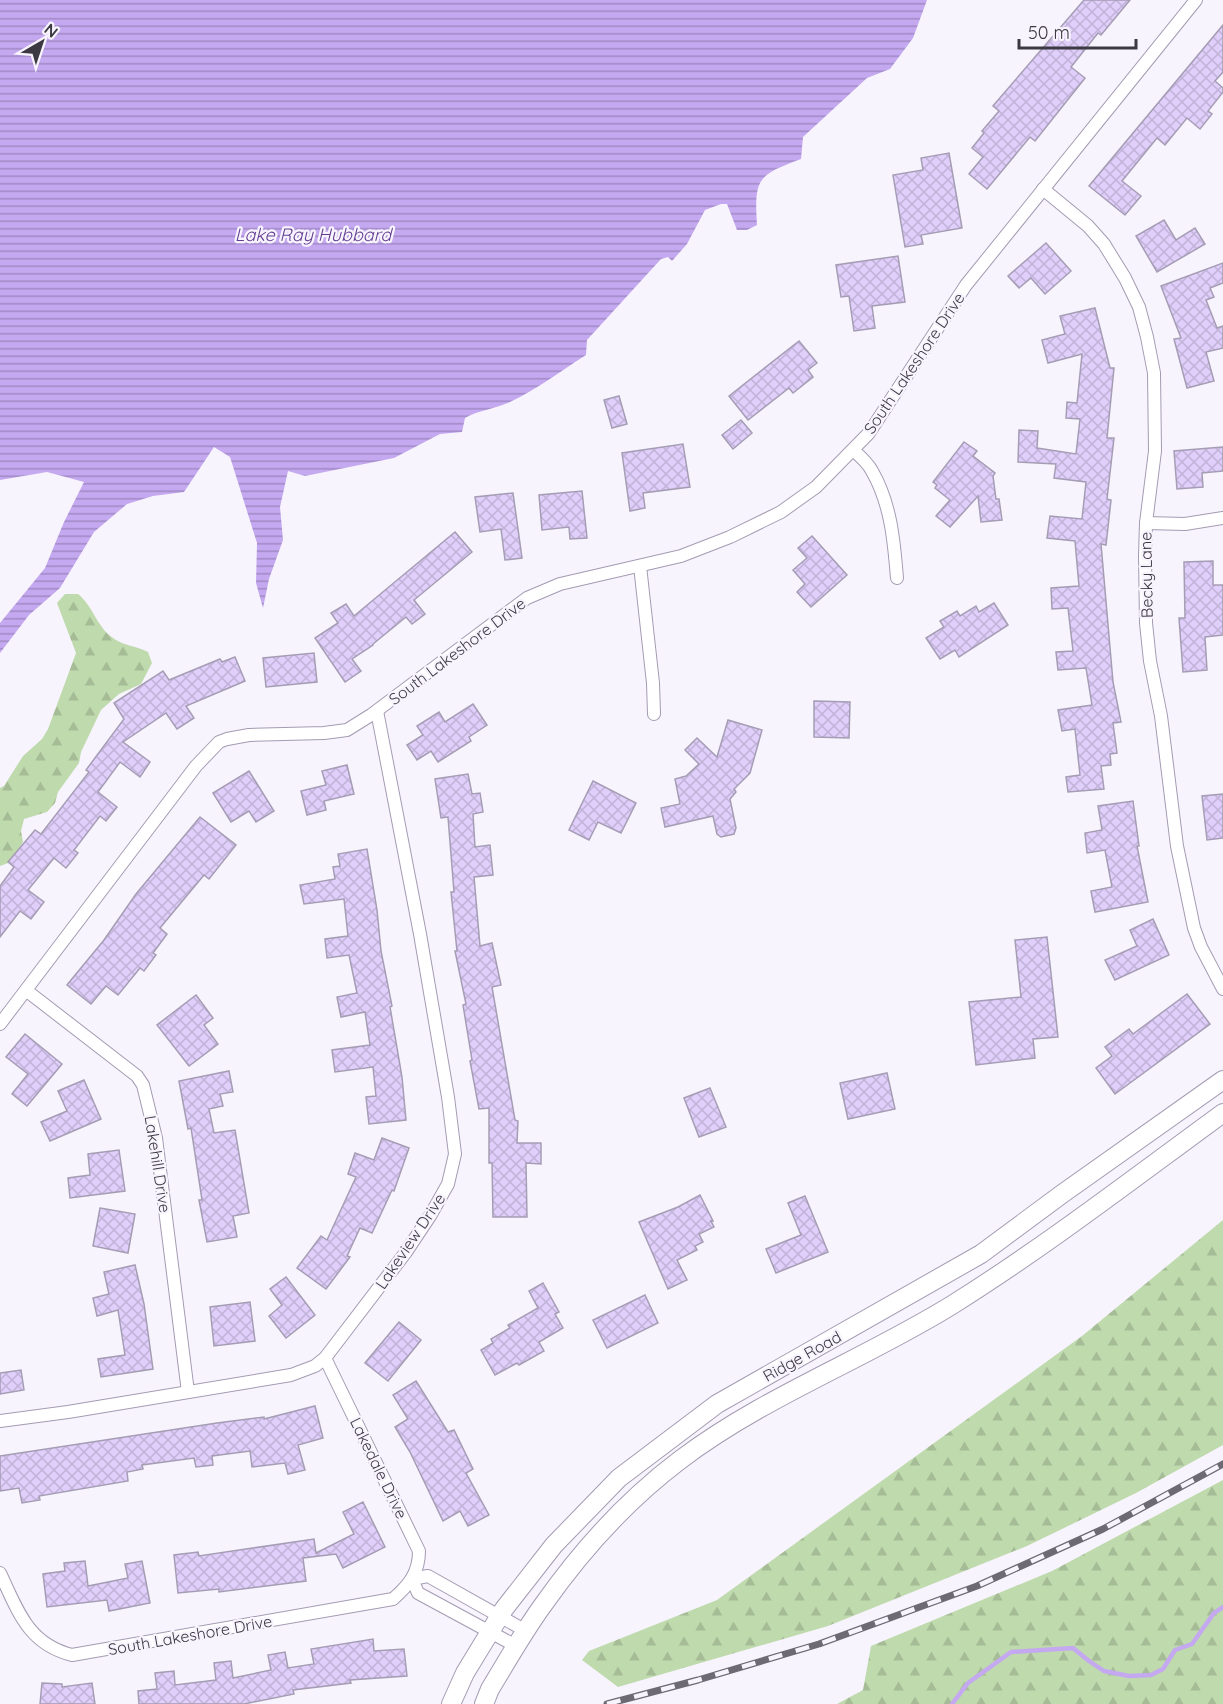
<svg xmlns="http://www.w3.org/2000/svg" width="1223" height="1704" viewBox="0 0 1223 1704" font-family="Quicksand,sans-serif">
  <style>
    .forest { fill: url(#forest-firs) }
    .water { fill: url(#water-rules) }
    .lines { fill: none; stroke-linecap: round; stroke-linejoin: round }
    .stream { stroke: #c4a8f0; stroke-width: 4.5 }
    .building { fill: url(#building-cross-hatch); stroke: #a59db4; stroke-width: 1.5 }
    .street-casing { stroke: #a49bb2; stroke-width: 14 }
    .secondary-casing { stroke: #a49bb2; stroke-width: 20 }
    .street { stroke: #fff; stroke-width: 12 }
    .secondary { stroke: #fff; stroke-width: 18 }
    .rail-casing { stroke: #6e6a74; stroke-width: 7 }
    .rail { stroke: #f8f4fe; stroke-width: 4.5; stroke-dasharray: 14; stroke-linecap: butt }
    .labels { text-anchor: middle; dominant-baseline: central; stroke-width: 4.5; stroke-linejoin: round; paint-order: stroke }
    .street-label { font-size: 16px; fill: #3d3943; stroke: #f8f4fe }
    .water-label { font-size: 18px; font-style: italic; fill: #623c90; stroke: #f8f4fe }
  </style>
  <defs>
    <pattern id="forest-firs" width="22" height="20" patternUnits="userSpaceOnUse" patternTransform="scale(1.5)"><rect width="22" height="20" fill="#bfdaad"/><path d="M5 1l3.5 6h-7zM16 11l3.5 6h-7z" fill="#a5bc96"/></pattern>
    <pattern id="water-rules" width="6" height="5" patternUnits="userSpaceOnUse" patternTransform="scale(1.5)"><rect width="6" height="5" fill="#c4a8f0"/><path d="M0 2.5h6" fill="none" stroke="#a08ac4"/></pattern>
    <pattern id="building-cross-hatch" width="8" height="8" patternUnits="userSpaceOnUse" patternTransform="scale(1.5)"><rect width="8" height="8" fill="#e0cffb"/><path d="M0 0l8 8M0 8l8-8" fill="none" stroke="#c1b2d8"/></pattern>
  </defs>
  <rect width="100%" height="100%" fill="#f8f4fe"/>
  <g class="forest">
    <path d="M65 594H78C93 606 97 627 113 638 121 645 137 646 148 652L152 663 141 684 119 694 101 710 81 752 79 763 58 792 55 803 47 812 24 819 21 831 23 842 11 862 0 866V788L4 786 23 756 42 739 48 729 76 653 57 603Z"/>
    <path d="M1223 1220V1445L1136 1493 1027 1546 828 1626 618 1687 582 1660 589 1651 717 1600 1082 1336Z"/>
    <path d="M1223 1480V1704H837L863 1690 871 1646 1052 1571Z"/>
  </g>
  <path class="water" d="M0 0H927L913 38 890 69 867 78 803 137 801 159C758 175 754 178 757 225L747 230H737L727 204H721L705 210 687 244 672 261 668 257 661 259 587 340 586 355C561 371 537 389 510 402 495 409 479 410 465 418L462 432 440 434 394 458 305 476 288 471 280 507 283 540 269 579 263 608 256 583 257 543 230 457 214 447 184 492 153 496 127 504 94 532 60 588 29 615 0 653V623L45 568 64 522 84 482 47 472 0 480Z"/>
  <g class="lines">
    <path class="stream" d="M952 1704 968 1683 1011 1652 1073 1648 1089 1661 1104 1671 1129 1676 1151 1675 1163 1669 1175 1650 1192 1644 1214 1613 1223 1607"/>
  </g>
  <g class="building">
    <path d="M1084 0H1130L1101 35 1098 33 1071 67 1085 78 1035 141 1030 137 987 189 969 174 983 157 972 148 984 133 982 131 999 111 993 106Z"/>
    <path d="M1223 25V72L1215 81 1223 88V92L1208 111 1212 114 1200 129 1187 118 1165 145 1157 138 1122 181 1141 196 1125 215 1089 186Z"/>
    <path d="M949 153 962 228 921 235 923 244 905 247 893 175 923 170 921 158Z"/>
    <path d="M1164 220 1176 240 1195 228 1205 244 1157 272 1136 236Z"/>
    <path d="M1046 243 1071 271 1045 294 1031 278 1019 288 1008 276Z"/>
    <path d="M898 256 905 302 872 306 875 328 854 331 849 296 841 297 836 265Z"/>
    <path d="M1223 263V283L1210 288 1214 297 1206 300 1217 328 1223 326V348L1206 352 1214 381 1187 388 1174 339 1181 338 1161 286Z"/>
    <path d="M1095 308 1110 368H1114L1107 438H1114L1107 499 1111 500 1106 545 1101 544 1113 682 1121 722 1113 723 1117 753 1110 754 1111 765 1101 766 1104 789 1068 792 1066 777 1080 775 1075 729 1062 731 1058 710 1092 705 1086 668 1058 670 1056 652 1073 651 1068 608 1052 609 1051 588 1079 586 1075 541 1047 538 1050 516 1082 519 1086 482 1054 478 1056 464 1018 462 1019 430 1038 431 1037 448 1076 454 1080 419 1066 418 1067 402 1077 403 1082 354 1048 363 1042 340 1065 334 1060 316Z"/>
    <path d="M799 341 817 363 808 370 813 377 793 393 789 388 748 420 729 396Z"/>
    <path d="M619 396 627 424 612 428 604 400Z"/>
    <path d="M741 420 752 433 733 449 722 435Z"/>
    <path d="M964 442 977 451 973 456 995 473 993 476 996 499H999L1002 520 981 522 978 496 950 527 936 516 950 500 935 488 937 485 933 482Z"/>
    <path d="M683 444 690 487 643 493 645 508 630 511 622 453Z"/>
    <path d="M1223 447V471L1202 473 1203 487 1177 489 1174 451Z"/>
    <path d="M582 491 587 538 570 539 569 527 542 530 539 495Z"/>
    <path d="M513 493 522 558 505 560 501 529 480 532 475 497Z"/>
    <path d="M455 532 472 552 414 600 425 614 412 624 406 617 373 644V645L352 659 361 671 345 682 315 638 338 623 331 613 346 604 354 616Z"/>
    <path d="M812 536 847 575 811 607 797 592 805 584 793 570 807 558 798 548Z"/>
    <path d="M1213 561V585H1223V635L1205 637 1207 670 1183 672 1179 618H1185L1184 562Z"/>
    <path d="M994 603 1008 625 959 657 955 650 940 659 926 638 944 627 940 621 957 611 960 616 976 606 979 612Z"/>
    <path d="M314 653 317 682 266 687 263 658Z"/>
    <path d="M235 657 245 681 186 706 194 718 177 729 166 713 123 742 150 762 140 777 120 762 98 792 117 807 106 821 100 816 74 850 78 853 66 868 54 858 28 890 44 902 31 919 20 911 0 937V886L14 867 8 862 35 830 41 834 89 772 86 770 124 719 114 703 163 671 169 680 220 659 222 662Z"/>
    <path d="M814 701 850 702 849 738 814 737Z"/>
    <path d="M473 704 487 725 469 737 471 741 438 762 431 751 417 760 407 745 423 735 417 726 439 712 445 722Z"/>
    <path d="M728 720 762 730 750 773 734 789 736 792 730 799 736 828 734 834 721 837 717 834 713 816 665 827 661 808 680 804 675 779 686 776 699 764 685 750 697 738 717 757Z"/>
    <path d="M347 765 354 794 324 801 326 810 307 815 301 791 326 785 322 771Z"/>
    <path d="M249 771 274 811 256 822 249 811 231 822 213 793Z"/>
    <path d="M468 774 472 794 480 793 483 812 473 814 475 847 490 845 493 875 474 877 480 946 492 943 501 985 492 987 515 1120 518 1121 517 1143H541V1164L526 1163 527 1217H493L492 1163H489V1108L479 1109 470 1061 472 1060 463 1005 466 1004 455 951H457L451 892H454L448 817 441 818 435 779Z"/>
    <path d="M593 781 636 803 621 833 598 822 589 840 569 830Z"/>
    <path d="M1223 794V838L1207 840 1202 796Z"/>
    <path d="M1133 801 1139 846H1137L1148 902 1095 912 1091 891 1112 887 1105 850 1087 853 1085 833 1102 830 1098 806Z"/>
    <path d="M200 817 236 845 209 879 204 875 160 928 167 934 153 953 156 955 144 971 140 968 118 995 106 986 91 1004 67 985 104 940 136 894Z"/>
    <path d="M367 849 377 910 381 951 392 1006 390 1007 402 1077 406 1120 369 1124 366 1097 376 1096 373 1067 335 1072 332 1050 370 1045 365 1012 341 1017 337 997 357 993 349 955 327 958 325 939 348 936 344 899 304 904 300 885 335 879 333 867 340 866 338 854Z"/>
    <path d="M1153 919 1169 955 1115 980 1105 960 1137 946 1130 930Z"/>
    <path d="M1047 937 1058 1037 1033 1039 1035 1058 976 1065 969 1002 1021 997 1015 940Z"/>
    <path d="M1187 994 1210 1024 1115 1094 1096 1068 1112 1056 1105 1047 1129 1029 1133 1034Z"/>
    <path d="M196 995 213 1018 204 1025 218 1044 189 1066 157 1025Z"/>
    <path d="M25 1034 62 1064 27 1106 12 1094 28 1074 6 1057Z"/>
    <path d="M229 1071 233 1092 220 1094 223 1106 209 1109 214 1133 235 1130 249 1213 233 1216 237 1237 207 1242 199 1200H202L191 1128 188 1129 179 1081Z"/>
    <path d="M887 1073 895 1109 848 1119 840 1083Z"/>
    <path d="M84 1080 101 1119 50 1141 41 1122 67 1111 58 1091Z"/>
    <path d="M710 1088 726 1127 699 1137 684 1098Z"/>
    <path d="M382 1138 409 1148 394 1191 392 1190 372 1233 360 1228 347 1256 350 1257 326 1289 297 1268 321 1236 327 1240 356 1177 348 1174 355 1153 374 1160Z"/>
    <path d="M119 1150 125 1191 70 1198 68 1178 90 1175 88 1154Z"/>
    <path d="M700 1195 713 1221H711L714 1227 699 1234 703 1242 695 1246 697 1250 677 1260 687 1280 668 1289 639 1222 678 1207Z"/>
    <path d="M805 1196 828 1252 776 1273 766 1249 801 1235 788 1203Z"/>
    <path d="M100 1208 135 1214 128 1253 93 1246Z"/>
    <path d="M135 1265 144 1304 153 1369 101 1377 98 1359 125 1355 118 1310 97 1316 93 1298 109 1294 104 1272Z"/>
    <path d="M286 1277 315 1315 286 1338 269 1316 282 1305 270 1289Z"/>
    <path d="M543 1283 559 1312 555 1314 563 1328 539 1342 544 1351 519 1365 517 1363 495 1375 481 1350 493 1343 491 1339 510 1328 508 1325 538 1308 529 1291Z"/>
    <path d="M645 1295 658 1323 607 1348 593 1320Z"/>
    <path d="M250 1302 255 1341 214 1346 210 1307Z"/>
    <path d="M399 1322 421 1340 388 1381 365 1363Z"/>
    <path d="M21 1370 24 1390 0 1394V1373Z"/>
    <path d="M416 1381 448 1432 454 1430 473 1469 466 1473 489 1515 468 1526 460 1511 443 1521 410 1452 395 1427 408 1419 393 1395Z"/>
    <path d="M315 1406 323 1438 298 1445 305 1470 288 1474 285 1463 252 1467 250 1451 212 1456 213 1465 196 1467 194 1458 142 1465 143 1469 127 1472 128 1481 39 1496 40 1500 22 1503 19 1488 0 1491V1456L217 1423 264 1417V1419Z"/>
    <path d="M363 1502 385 1547 343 1568 336 1554 303 1558 306 1581 219 1592V1589L178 1593 174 1555 198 1552 199 1556 314 1539 316 1553 354 1534 343 1512Z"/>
    <path d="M85 1561 88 1586 128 1578 125 1564 142 1561 150 1603 109 1611 107 1600 47 1607 43 1574 65 1571 64 1563Z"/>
    <path d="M373 1639 374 1651 404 1649 407 1676 350 1680 351 1683 293 1690 294 1694 244 1704H139L138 1691 157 1689 155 1673 174 1671 175 1685 216 1680 214 1663 231 1661 233 1678 271 1670 268 1655 285 1652 288 1668 314 1664 311 1649Z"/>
    <path d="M42 1683 62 1684V1687L92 1683 95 1704H40Z"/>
  </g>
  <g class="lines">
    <g class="street-casing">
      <g id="street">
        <path d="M1043 189 1088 226 1104 244 1125 278 1139 307 1147 337 1154 373 1155 451 1146 523 1145 556 1146 623 1150 661 1161 716 1177 846 1194 928 1201 947 1223 989"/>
        <path d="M853 450C860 456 868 463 872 471 891 504 894 541 897 578"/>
        <path d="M1146 523 1185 524 1223 518"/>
        <path d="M640 566 653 683 654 714"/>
        <path d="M27 991 137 1076 143 1085 156 1138 188 1392"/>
        <path d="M0 1024 196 766 219 742 227 739 249 735 324 733 347 730 371 715 527 598 560 584 681 556 730 537 781 512 816 487 869 433 966 285 1196 0"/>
        <path d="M0 1421 68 1412 291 1375 315 1366 325 1358 406 1252 430 1216 448 1184 455 1154 448 1097 420 934 377 711"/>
        <path d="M0 1573C18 1611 28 1644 72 1655L393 1599C409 1585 419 1573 419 1551L325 1358"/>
        <path d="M412 1579 428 1576 526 1631"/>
        <path d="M412 1579 418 1593 516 1646"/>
      </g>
    </g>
    <g class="secondary-casing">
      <g id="secondary">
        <path d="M451 1704 465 1673 504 1609 554 1545 619 1478 717 1404 981 1254 1062 1194 1223 1080"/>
        <path d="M484 1704 490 1689C507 1661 524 1631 543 1605 581 1551 627 1500 680 1460 763 1397 863 1360 952 1305 1046 1246 1134 1178 1223 1113"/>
      </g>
    </g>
    <use href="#street" class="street"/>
    <use href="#secondary" class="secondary"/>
    <g class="rail-casing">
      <path id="rail" d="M607 1704 698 1680 819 1644 977 1586 1103 1529 1223 1464"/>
    </g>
    <use href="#rail" class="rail"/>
  </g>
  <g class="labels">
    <g class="street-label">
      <text transform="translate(914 363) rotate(-56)">South Lakeshore Drive</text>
      <text transform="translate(1146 575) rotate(-91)">Becky Lane</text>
      <text transform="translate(457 651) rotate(-37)">South Lakeshore Drive</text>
      <text transform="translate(158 1164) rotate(81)">Lakehill Drive</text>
      <text transform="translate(410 1241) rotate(-56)">Lakeview Drive</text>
      <text transform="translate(802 1356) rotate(-29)">Ridge Road</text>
      <text transform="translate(379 1468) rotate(64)">Lakedale Drive</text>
      <text transform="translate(190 1635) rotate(-10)">South Lakeshore Drive</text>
    </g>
    <g class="water-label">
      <text x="313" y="234">Lake Ray Hubbard</text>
    </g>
  </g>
  <g transform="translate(42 42) rotate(39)" stroke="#f8f4fe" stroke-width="4.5" paint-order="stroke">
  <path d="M0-4.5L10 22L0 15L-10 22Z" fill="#3d3943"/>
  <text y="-9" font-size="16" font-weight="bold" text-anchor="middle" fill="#3d3943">N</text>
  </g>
  <path d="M1019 39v9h117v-9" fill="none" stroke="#3d3943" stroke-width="3"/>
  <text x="1028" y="39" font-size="18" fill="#3d3943" stroke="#f8f4fe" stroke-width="4.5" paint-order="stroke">50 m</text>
</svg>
